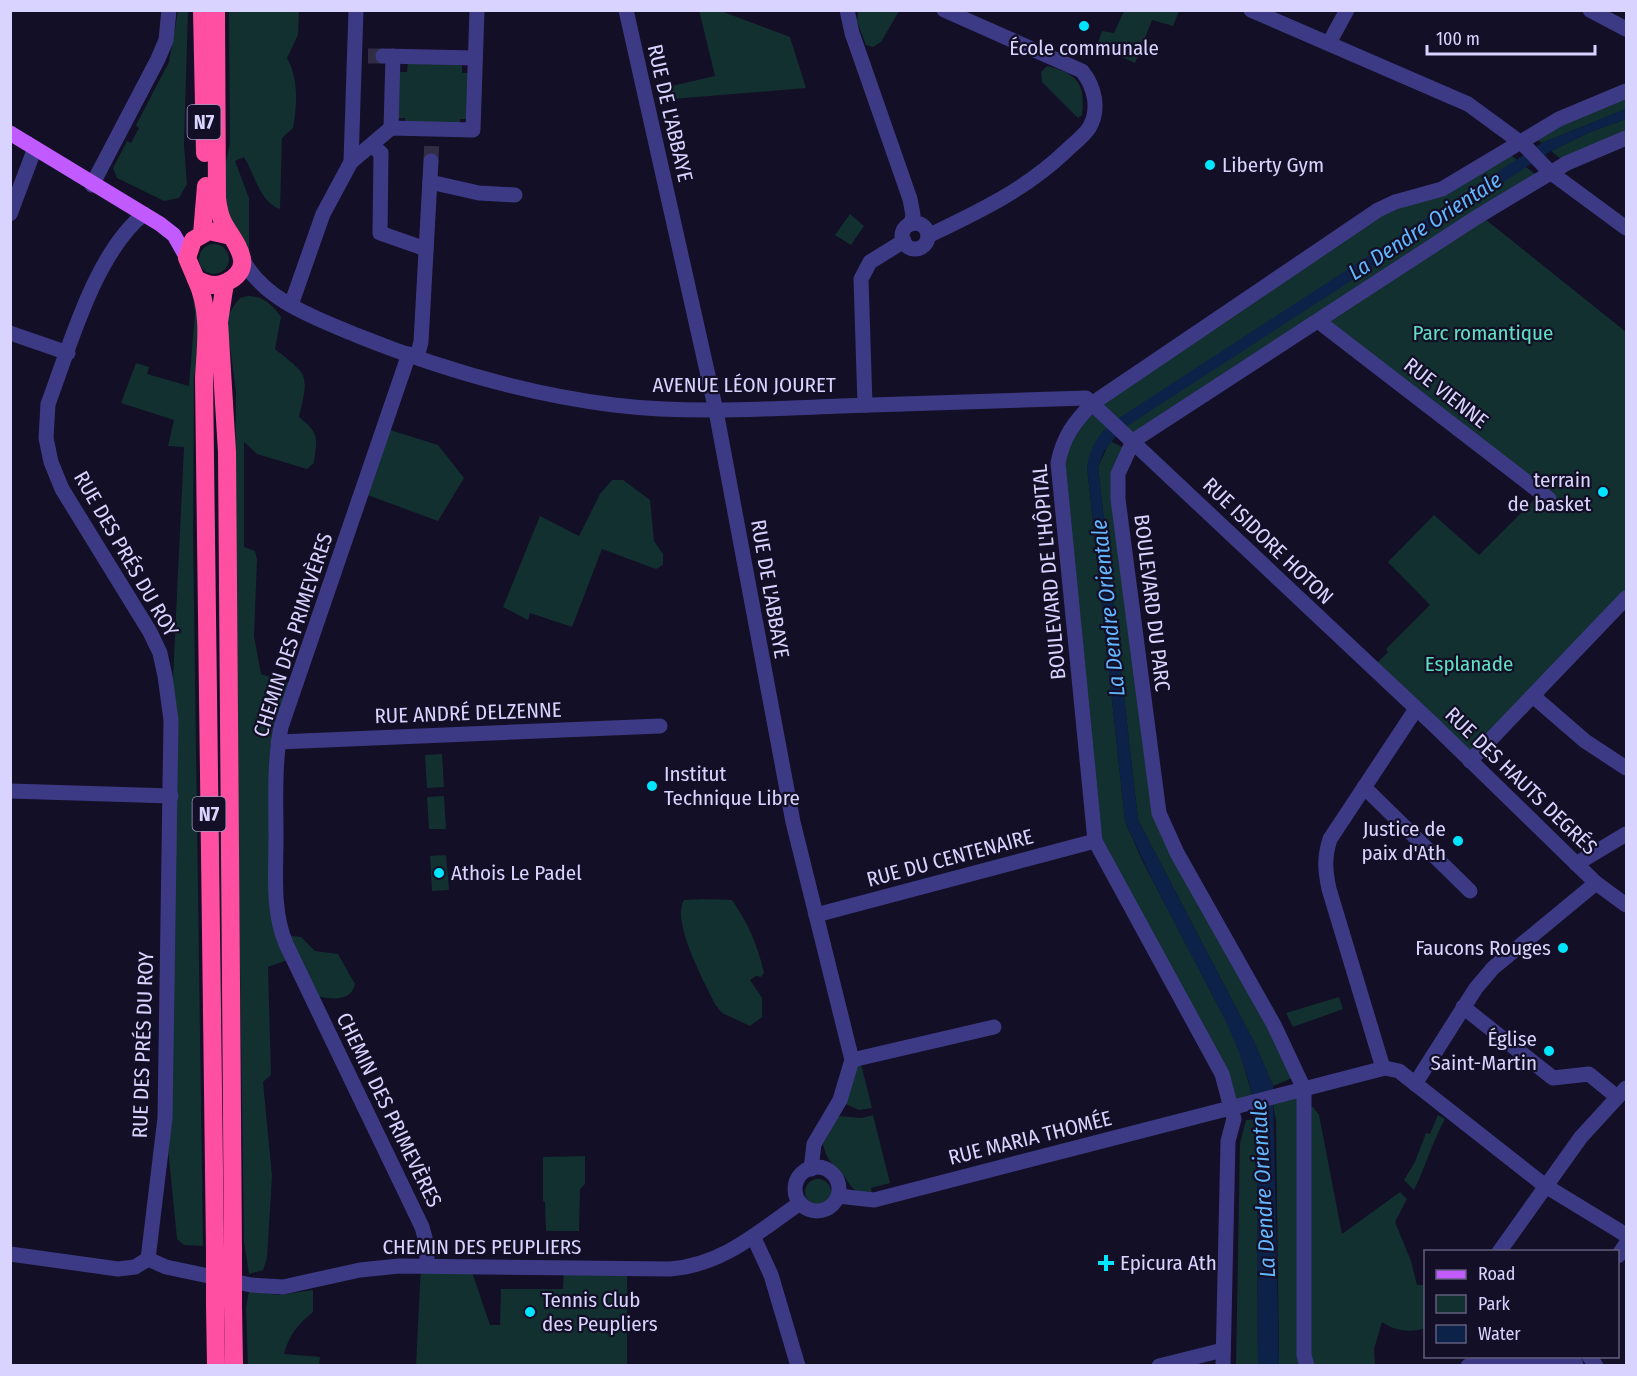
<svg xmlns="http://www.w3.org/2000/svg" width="1637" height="1376" viewBox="0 0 1637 1376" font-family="'Fira Sans Condensed',sans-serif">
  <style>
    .green { fill: #12302f }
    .water { fill: #0c2248 }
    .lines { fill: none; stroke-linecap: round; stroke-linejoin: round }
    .minor-tunnel { stroke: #312d47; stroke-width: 15; stroke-dasharray: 15 8; stroke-linecap: butt }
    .minor { stroke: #3d3a85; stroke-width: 15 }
    .major { stroke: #c25bff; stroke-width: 15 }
    .highway { stroke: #ff4fa3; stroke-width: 18 }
    .highway-bridge { stroke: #ff4fa3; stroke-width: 18 }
    .poi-dot { fill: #00e5ff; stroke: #130f26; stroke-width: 2 }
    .labels { text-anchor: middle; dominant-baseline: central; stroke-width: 4.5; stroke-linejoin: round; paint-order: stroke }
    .shield { fill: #130f26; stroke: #9e99be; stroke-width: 1.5 }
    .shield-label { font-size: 20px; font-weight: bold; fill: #d9d4ff }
    .poi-label { font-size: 21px; fill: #d9d4ff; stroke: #130f26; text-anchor: start }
    .street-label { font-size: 21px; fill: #d9d4ff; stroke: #130f26 }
    .park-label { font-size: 21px; fill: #5fe0c0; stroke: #130f26 }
    .water-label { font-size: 22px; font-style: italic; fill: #62b6ff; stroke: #130f26 }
  </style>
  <rect width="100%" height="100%" fill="#130f26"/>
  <g class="green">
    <path d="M699 10 721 11 790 37 806 88 661 100 658 89 715 76Z"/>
    <path d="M178 11H188L184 145 187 184 179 198 164 201 117 178 113 168 127 141 131 143 139 128 136 125 169 62Z"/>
    <path d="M229 11H299L298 35 287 58C299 79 297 105 293 128L282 138 280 209C259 202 255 174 244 157L235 161 249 198V259L229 224 223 174 230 144Z"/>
    <path d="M858 11V10L899 11 881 42 873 47 866 45 857 21Z"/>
    <path d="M1124 11V10L1179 11 1173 26 1152 20 1135 63 1097 46 1102 31 1114 33Z"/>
    <path d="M408 63 462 64V73H470L469 119H460V127L405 126V118H398V72H407Z"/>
    <path d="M1047 66C1076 73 1086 83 1082 115L1078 118 1042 82 1041 72Z"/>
    <path d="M1626 94V109L1542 143 1534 138Z"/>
    <path d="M1626 119V134L1562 160 1551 151 1590 132Z"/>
    <path d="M1506 151 1535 174 1480 215 1626 332V598L1470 761 1376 664 1388 652 1386 649 1430 605 1388 562 1434 515 1479 555 1541 493 1318 321 1133 441 1113 422 1087 466 1125 821 1142 860 1237 1042 1254 1102 1233 1108 1104 859 1062 443 1076 421 1378 210 1428 193Z"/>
    <path d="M850 214 864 226 851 245 835 235Z"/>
    <circle cx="214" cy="259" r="15"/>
    <path d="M192 292 196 297 201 341 194 378 193 535 203 1246 184 1245 177 1239 165 1118 171 720 184 447 168 446 174 420 121 403 136 363 149 367 147 374 189 386 195 313Z"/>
    <path d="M248 296C263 296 273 305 281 317L275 349C309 376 309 374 299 417 320 434 317 438 314 463L307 469 257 454 244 442V547L255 551 257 560 254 636 261 674 295 685 286 711 276 896 287 940 292 936 301 937 315 951 338 954 355 984C351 1004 325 999 310 994L293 958 268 967 271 1075 263 1082 272 1176 267 1258 263 1270 249 1274 244 1242 234 550 236 392 227 326 229 314 235 304 240 298Z"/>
    <path d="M384 428 438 445 464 478 438 521 362 493Z"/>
    <path d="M1110 441 1126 449 1115 472 1156 814 1271 1026 1292 1078 1273 1086 1255 1044 1138 820 1098 467Z"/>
    <path d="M612 480H623L650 500 654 541 663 554V565L656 569 602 549 572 627 530 613 528 620 503 607 540 516 579 536 600 494Z"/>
    <path d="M442 754 444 787 427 788 425 755Z"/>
    <path d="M444 796 446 829H429L427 797Z"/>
    <path d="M446 855 449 890 432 891 430 856Z"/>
    <path d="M703 899 732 900C748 923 758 946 764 973L761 977 756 976 750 980 762 998V1017L750 1026 722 1013 715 1004C704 982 671 921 684 900Z"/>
    <path d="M1339 997 1343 1009 1293 1027 1286 1013Z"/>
    <path d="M860 1060 872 1108 859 1110 839 1101Z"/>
    <path d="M1303 1089 1309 1106 1313 1107 1319 1115 1342 1234 1400 1192 1407 1199 1395 1222 1411 1261 1417 1285H1425V1328C1412 1333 1394 1331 1382 1322L1374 1349 1375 1365H1279L1276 1121 1272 1097Z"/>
    <path d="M873 1115 890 1183 871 1188 872 1194C849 1192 854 1187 841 1173 831 1162 826 1159 823 1144L838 1116 862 1118Z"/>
    <path d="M1438 1115 1445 1119C1432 1142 1426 1166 1414 1190L1404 1180 1415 1162 1426 1133 1430 1134Z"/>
    <path d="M1257 1119 1258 1365 1236 1366 1240 1143 1246 1120Z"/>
    <path d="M585 1156V1184L580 1189 579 1231H546L545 1202 543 1201V1157Z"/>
    <circle cx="818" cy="1192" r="13"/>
    <path d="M421 1265 470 1266 490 1325H500L501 1289H563L564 1268 627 1269V1365L416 1366Z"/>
    <path d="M313 1290V1312C298 1324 289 1335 284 1354L320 1357 319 1365 248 1366 246 1308 249 1291 279 1295Z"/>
  </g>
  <path class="water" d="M1626 109V119L1590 132 1551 151 1121 430 1104 451 1098 467 1138 820 1255 1044 1273 1086 1279 1365H1258L1257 1119C1248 1061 1224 1016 1197 966 1172 918 1147 871 1125 821L1087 466C1091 446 1098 434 1113 422L1542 143Z"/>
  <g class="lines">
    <g class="minor-tunnel">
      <path d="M368 56H383"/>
      <path d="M431 161 432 138"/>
    </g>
    <g class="minor">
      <path d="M626 10 716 411 793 822 852 1060 840 1100 814 1144 811 1169"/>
      <path d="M847 10 852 33 910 199 913 215 911 224"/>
      <path d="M1251 10 1468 104 1524 145 1550 172 1626 228"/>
      <path d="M1590 10 1626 29"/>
      <path d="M1329 43 1347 10"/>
      <path d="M383 56 475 58"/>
      <path d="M391 128 393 56"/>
      <path d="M372 146 381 153 380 233 426 249"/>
      <path d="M351 162 356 10"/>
      <path d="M430 182 479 193 515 195"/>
      <path d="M92 185 158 59 166 40 169 10"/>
      <path d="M10 214 35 148"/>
      <path d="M144 214C95 253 70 346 48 404L46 438 51 462 62 489 150 632 160 653 165 676 171 720 165 1118 148 1259"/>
      <circle cx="915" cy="236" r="13"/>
      <path d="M928 236C978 212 1025 190 1066 151 1073 144 1084 136 1089 128 1100 110 1095 87 1082 71L944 10"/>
      <path d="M242 258C263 300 315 318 356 335 438 368 526 394 614 405 689 414 765 409 841 406 922 403 1004 401 1086 398L1435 726 1596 883 1626 905"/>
      <path d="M291 305 323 214 351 162 391 128 473 130 477 10"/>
      <path d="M1318 321 1549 499"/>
      <path d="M10 333 68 353"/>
      <path d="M409 354 281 727C274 764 276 801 276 838 276 873 272 911 286 944L422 1227 427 1245V1265"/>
      <path d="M417 357 421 342 431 161"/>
      <path d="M865 405 861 279 870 262 904 241"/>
      <path d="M1533 696 1585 741 1626 768"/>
      <path d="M278 742 660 726"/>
      <path d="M1470 761 1626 598"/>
      <path d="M1364 787 1470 891"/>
      <path d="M10 791 171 796"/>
      <path d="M1576 864 1626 834"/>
      <path d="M816 915 1095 841"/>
      <path d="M1463 1007 1553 1078 1589 1074 1617 1097"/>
      <path d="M852 1060 994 1027"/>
      <path d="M1383 1068 1329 889C1325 870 1324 858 1330 839L1416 709"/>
      <path d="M1415 1084 1476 988 1493 968 1596 883"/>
      <circle cx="817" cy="1189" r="22"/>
      <path d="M838 1196 874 1200 1385 1068 1399 1071 1544 1185 1626 1235"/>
      <path d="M754 1238 771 1275 798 1366"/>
      <path d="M1499 1252 1581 1137 1626 1088"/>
      <path d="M10 1254 118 1269 135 1267 148 1259"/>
      <path d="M1618 1256 1626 1244"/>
      <path d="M148 1259 166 1267 251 1285 283 1287 360 1270 399 1266 670 1269C723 1265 758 1232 800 1203"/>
      <path d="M1589 1356 1596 1366"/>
      <path d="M1159 1366 1223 1350"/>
      <path d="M1223 1366 1228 1141 1234 1119 1222 1074 1095 841 1058 463C1063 437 1074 422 1093 403L1378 210 1395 202 1442 189 1559 119 1626 91"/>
      <path d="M1307 1366 1304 1355V1089L1274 1025 1177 853 1159 813 1118 499V474L1133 441 1477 217 1567 163 1626 138"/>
      <path d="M1468 1366 1521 1359 1576 1364"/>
    </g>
    <path class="major" d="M10 133 160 224 174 235 187 258"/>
    <g class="highway">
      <path d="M202 10 205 153"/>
      <path d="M216 10 217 198C218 206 219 214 223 222 232 240 259 266 227 282 216 288 206 285 196 279L187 258 193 240 209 231 231 236"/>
      <path d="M202 234 206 186"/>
      <path d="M196 279C211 311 206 344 204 378L215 1249"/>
      <path d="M225 283 219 322 227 452 233 1249"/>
      <path d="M215 1305 216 1366"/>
      <path d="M233 1305 234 1366"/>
    </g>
    <g class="highway-bridge">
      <path d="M215 1249V1305"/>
      <path d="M233 1249V1305"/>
    </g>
  </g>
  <g class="poi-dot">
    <circle cx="1084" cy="26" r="6"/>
    <circle cx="1210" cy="165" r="6"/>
    <circle cx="1603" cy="492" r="6"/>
    <circle cx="652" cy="786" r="6"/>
    <circle cx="1458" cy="841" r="6"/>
    <circle cx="439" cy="873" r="6"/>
    <circle cx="1563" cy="948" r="6"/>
    <circle cx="1549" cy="1051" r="6"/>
    <path d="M1103 1254h6v6h6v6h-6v6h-6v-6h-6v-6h6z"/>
    <circle cx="530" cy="1312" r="6"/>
  </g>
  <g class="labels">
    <g class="shield">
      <rect x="187.5" y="105" width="33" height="34" rx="4.5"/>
      <rect x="192.5" y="797" width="33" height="34" rx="4.5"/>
    </g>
    <g class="shield-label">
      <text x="204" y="122">N7</text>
      <text x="209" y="814">N7</text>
    </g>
    <g class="poi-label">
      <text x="1084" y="48" text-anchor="middle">École communale</text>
      <text x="1222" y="165">Liberty Gym</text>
      <text x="1591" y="480" text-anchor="end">terrain<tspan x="1591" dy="24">de basket</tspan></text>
      <text x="664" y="774">Institut<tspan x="664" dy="24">Technique Libre</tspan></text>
      <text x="1446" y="829" text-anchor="end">Justice de<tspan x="1446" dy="24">paix d'Ath</tspan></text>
      <text x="451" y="873">Athois Le Padel</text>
      <text x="1551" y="948" text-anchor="end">Faucons Rouges</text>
      <text x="1537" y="1039" text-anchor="end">Église<tspan x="1537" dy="24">Saint-Martin</tspan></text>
      <text x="1120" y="1263">Epicura Ath</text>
      <text x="542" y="1300">Tennis Club<tspan x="542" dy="24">des Peupliers</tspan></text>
    </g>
    <g class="street-label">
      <text transform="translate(670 113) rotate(77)">RUE DE L'ABBAYE</text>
      <text x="744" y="385">AVENUE LÉON JOURET</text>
      <text transform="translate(1446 393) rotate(38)">RUE VIENNE</text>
      <text transform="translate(1268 541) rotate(44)">RUE ISIDORE HOTON</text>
      <text transform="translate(126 554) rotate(60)">RUE DES PRÉS DU ROY</text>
      <text transform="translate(1049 572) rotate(-95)">BOULEVARD DE L'HÔPITAL</text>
      <text transform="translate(770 589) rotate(80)">RUE DE L'ABBAYE</text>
      <text transform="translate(1152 603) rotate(83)">BOULEVARD DU PARC</text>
      <text transform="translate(293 635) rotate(-72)">CHEMIN DES PRIMEVÈRES</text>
      <text transform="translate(468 713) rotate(-2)">RUE ANDRÉ DELZENNE</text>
      <text transform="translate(1521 781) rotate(44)">RUE DES HAUTS DEGRÉS</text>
      <text transform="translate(950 858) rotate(-15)">RUE DU CENTENAIRE</text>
      <text transform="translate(143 1045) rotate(-88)">RUE DES PRÉS DU ROY</text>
      <text transform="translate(389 1110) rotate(64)">CHEMIN DES PRIMEVÈRES</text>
      <text transform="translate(1030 1138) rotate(-14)">RUE MARIA THOMÉE</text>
      <text x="482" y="1247">CHEMIN DES PEUPLIERS</text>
    </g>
    <g class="park-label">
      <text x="1483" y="333">Parc romantique</text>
      <text x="1469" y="664">Esplanade</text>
    </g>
    <g class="water-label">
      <text transform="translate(1425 226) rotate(-33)">La Dendre Orientale</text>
      <text transform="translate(1108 608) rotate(-96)">La Dendre Orientale</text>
      <text transform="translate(1263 1189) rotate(-93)">La Dendre Orientale</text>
    </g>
  </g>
  <rect width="1637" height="1376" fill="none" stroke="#d9d4ff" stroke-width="24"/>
  <rect x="1424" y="1250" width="195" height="108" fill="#130f26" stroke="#625e7d" stroke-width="1.5"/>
  <rect x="1436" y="1270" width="30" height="9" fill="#c25bff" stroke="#625e7d" stroke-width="1.5"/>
  <text x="1478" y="1280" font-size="18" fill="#d9d4ff">Road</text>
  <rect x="1436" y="1295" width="30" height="18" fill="#12302f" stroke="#625e7d" stroke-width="1.5"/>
  <text x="1478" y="1310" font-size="18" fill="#d9d4ff">Park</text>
  <rect x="1436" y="1325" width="30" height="18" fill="#0c2248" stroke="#625e7d" stroke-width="1.5"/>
  <text x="1478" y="1340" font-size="18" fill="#d9d4ff">Water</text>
  <path d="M1427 45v9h168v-9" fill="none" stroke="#d9d4ff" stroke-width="3"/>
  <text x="1436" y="45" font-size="18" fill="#d9d4ff" stroke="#130f26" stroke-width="4.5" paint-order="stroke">100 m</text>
</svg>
